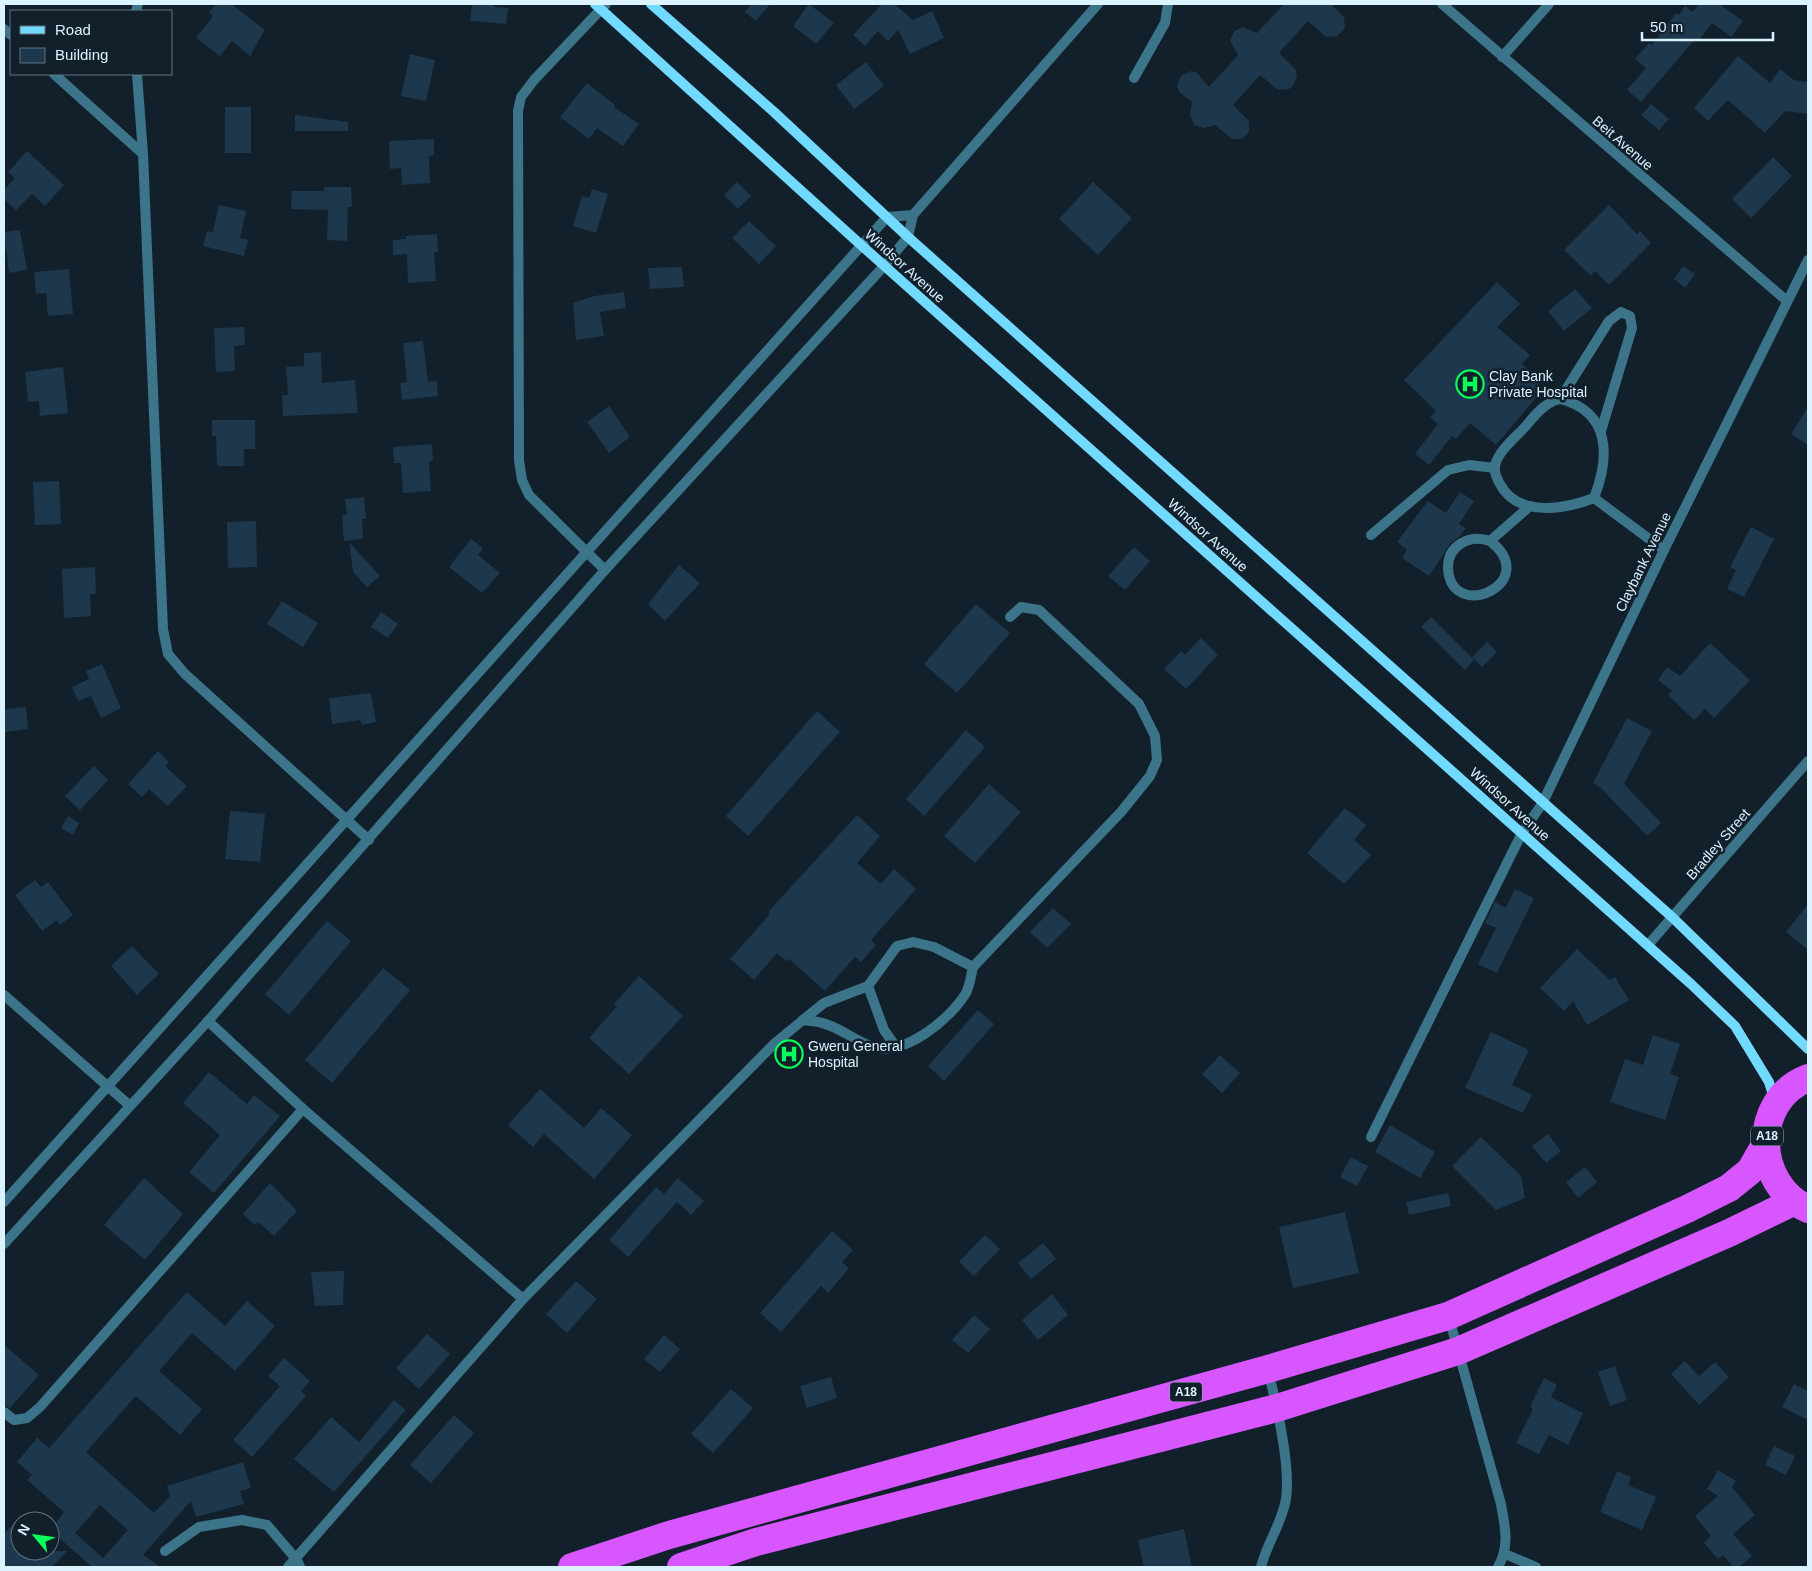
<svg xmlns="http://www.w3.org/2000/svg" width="1812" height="1571" viewBox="0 0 1812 1571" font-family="Helvetica,sans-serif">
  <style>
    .building { fill: #1d374c; fill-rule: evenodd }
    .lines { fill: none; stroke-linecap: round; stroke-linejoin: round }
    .lane { stroke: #3c748a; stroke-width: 10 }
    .street { stroke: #3c748a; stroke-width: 10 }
    .secondary { stroke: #72d9ff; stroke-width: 10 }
    .highway { stroke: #d756ff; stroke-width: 28 }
    .labels { text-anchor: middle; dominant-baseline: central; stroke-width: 5; stroke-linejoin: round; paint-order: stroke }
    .shield { fill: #11202b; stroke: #9eb3bf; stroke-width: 1 }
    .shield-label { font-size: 12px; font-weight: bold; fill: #dbf2ff }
    .street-label { font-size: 14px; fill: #dbf2ff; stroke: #11202b }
    .poi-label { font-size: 14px; fill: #dbf2ff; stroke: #11202b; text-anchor: start }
  </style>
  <rect width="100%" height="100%" fill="#11202b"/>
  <g class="building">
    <path d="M216 4H231L265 30 250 56 232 41 220 56 196 38 213 16 209 13Z"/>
    <path d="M472 4H494V7L508 8 506 24 470 21Z"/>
    <path d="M752 4H770L756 21 745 12Z"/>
    <path d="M809 4 834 23 816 44 793 26Z"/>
    <path d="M882 4H894L913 20 932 11 944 38 910 54 898 30 888 41 878 31 865 46 853 35Z"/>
    <path d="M1284 4H1331L1344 17 1345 28 1337 36 1326 37 1308 21 1279 53 1296 70 1297 76 1293 86 1289 89 1278 90 1260 75 1233 105 1249 121V132L1242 139H1232L1215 125 1204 128 1194 125 1190 115 1192 102 1179 92 1177 86 1181 76 1191 71 1196 72 1209 87 1238 55 1230 41 1234 31 1243 27 1257 33Z"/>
    <path d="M1699 4H1719L1743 21 1731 37 1712 23 1699 40 1696 38 1641 102 1627 90 1646 68 1635 59 1649 43 1652 45 1676 13 1679 15 1685 6 1693 12Z"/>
    <path d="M410 54 435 60 426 101 401 96Z"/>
    <path d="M1738 56 1770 83 1780 69 1794 80 1808 82V114L1785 111 1765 133 1728 100 1708 121 1694 108Z"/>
    <path d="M866 62 884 86 854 109 836 85Z"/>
    <path d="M587 83 615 105 614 107 639 124 623 146 597 128 589 139 560 117Z"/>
    <path d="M1651 104 1669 119 1659 130 1641 115Z"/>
    <rect x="225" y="107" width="26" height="46"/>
    <path d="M295 115 348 122V131H295Z"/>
    <path d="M434 139V155L429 156 430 183 402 185 401 168 390 169 389 141Z"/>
    <path d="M27 151 64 185 45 206 32 194 16 210 4 199V190L15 178 8 172Z"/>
    <path d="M1773 157 1792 176 1751 218 1732 199Z"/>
    <path d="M737 182 751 196 738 209 724 195Z"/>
    <path d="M1093 182 1132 218 1098 255 1059 219Z"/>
    <path d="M324 187H351L352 207H348L347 241 327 240 328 210 291 209 292 191H324Z"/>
    <path d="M592 189 608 194 596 233 573 226 582 196 589 198Z"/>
    <path d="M219 205 246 211 240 238 248 240 244 256 203 246 207 231 213 232Z"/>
    <path d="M1609 205 1637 234 1640 231 1651 243 1609 285 1595 271 1591 276 1564 250Z"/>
    <path d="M749 221 776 246 759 264 732 238Z"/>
    <path d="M20 230 27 270 9 273 4 232Z"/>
    <path d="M437 234 438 252H434L436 281 408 283 407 254 393 255V240L406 239V236Z"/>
    <path d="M1683 266 1695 274 1685 288 1674 279Z"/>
    <path d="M682 267 684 287 650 289 648 268Z"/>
    <path d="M69 269 73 314 48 316 46 293 36 294 34 272Z"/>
    <path d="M1497 282 1520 304 1497 327 1530 355 1522 364 1541 381 1535 389 1540 393 1496 445 1470 423 1456 439 1452 436 1429 465 1415 454 1438 424 1430 417 1436 411 1404 380Z"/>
    <path d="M1575 289 1592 308 1564 331 1548 311Z"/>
    <path d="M624 292 626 308 600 312 604 336 576 340 573 303 594 296Z"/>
    <path d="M244 327 245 345 234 346 235 371 216 372 214 328Z"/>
    <path d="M423 341 428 382 437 381 438 396 402 400 400 383 407 382 403 343Z"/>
    <path d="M321 352 322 383 355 380 358 413 283 416 282 395H288L286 367 304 366V353Z"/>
    <path d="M63 367 68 413 40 416 39 401 28 402 25 372Z"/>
    <path d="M609 406 630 437 609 453 587 422Z"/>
    <path d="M1808 407V445L1791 434Z"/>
    <path d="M212 420H255V449H244V466H217L216 436H212Z"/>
    <path d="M432 444 433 461H429L431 491 403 493 401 463H394L393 447Z"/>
    <path d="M59 481 61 524 35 525 33 482Z"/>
    <path d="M1460 492 1474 501 1459 524 1466 528 1460 536 1450 544 1429 576 1402 558 1407 550 1397 542 1428 501 1446 513Z"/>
    <path d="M364 497 366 519H362L363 539 344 541 342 515H347L345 499Z"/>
    <path d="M256 521 257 567 228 568 227 522Z"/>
    <path d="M1751 527 1774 539 1744 597 1727 589 1736 570 1730 567Z"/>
    <path d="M471 539 483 548 478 555 500 573 482 593 449 567Z"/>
    <path d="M349 542 380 576 367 587 353 572Z"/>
    <path d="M1134 547 1150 561 1125 590 1108 576Z"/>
    <path d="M679 565 700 583 665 621 648 604Z"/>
    <path d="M95 567 96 594H90L91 616 64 618 62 569Z"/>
    <path d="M282 601 318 623 303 647 267 624Z"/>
    <path d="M976 604 1010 633 957 693 924 664Z"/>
    <path d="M381 612 398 624 388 638 371 627Z"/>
    <path d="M1431 617 1474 660 1465 670 1421 627Z"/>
    <path d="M1201 638 1218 655 1186 689 1164 669 1181 651 1185 655Z"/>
    <path d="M1487 642 1497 652 1482 667 1472 657Z"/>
    <path d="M1710 643 1750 680 1714 718 1705 709 1694 720 1668 695 1672 691 1658 680 1667 667 1680 676Z"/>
    <path d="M102 664 121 708 101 718 91 696 78 701 72 687 89 679 86 671Z"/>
    <path d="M371 693 376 722 362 725 360 720 332 724 329 698Z"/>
    <path d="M26 707 28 729 5 732 4 709Z"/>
    <path d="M817 711 840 732 748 836 726 816Z"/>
    <path d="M1627 718 1652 731 1624 784 1661 823 1647 836 1601 788 1593 783Z"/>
    <path d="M966 730 985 747 924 816 906 799Z"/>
    <path d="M158 751 169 762 165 766 187 786 168 806 149 789 142 797 128 784Z"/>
    <path d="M94 766 108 780 80 810 65 796Z"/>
    <path d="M989 784 1021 812 975 863 944 836Z"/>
    <path d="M1345 808 1366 825 1354 840 1371 855 1344 884 1307 853Z"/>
    <path d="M230 811 265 814 260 862 225 859Z"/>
    <path d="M857 815 880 836 857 863 881 884 894 869 916 889 871 940 876 945 861 962 855 957 825 991 789 959 786 961 777 953 754 980 730 959 770 914 768 912Z"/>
    <path d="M68 816 79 823 73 835 61 828Z"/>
    <path d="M35 880 41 887 48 882 73 915 60 925 57 920 42 931 15 895Z"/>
    <path d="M1515 889 1534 898 1497 973 1478 964 1496 928 1485 923 1495 902 1506 908Z"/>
    <path d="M1808 904V950L1786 932Z"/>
    <path d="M1053 908 1071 924 1047 948 1030 932Z"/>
    <path d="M327 921 351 941 289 1015 265 994Z"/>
    <path d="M132 946 159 974 137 995 111 966Z"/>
    <path d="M1577 949 1610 980 1615 977 1629 1000 1587 1025 1573 1001 1564 1011 1540 988Z"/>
    <path d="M383 968 410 990 332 1083 305 1060Z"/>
    <path d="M639 976 683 1016 629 1074 589 1038 617 1006 614 1004Z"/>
    <path d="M978 1010 994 1024 944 1081 928 1066Z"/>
    <path d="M1491 1032 1529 1050 1512 1085 1532 1095 1523 1113 1465 1088Z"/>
    <path d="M1653 1035 1680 1044 1670 1074 1679 1077 1665 1120 1610 1102 1625 1059 1643 1065Z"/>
    <path d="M1220 1055 1240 1073 1222 1093 1202 1074Z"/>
    <path d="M209 1072 247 1104 254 1095 280 1116 214 1193 189 1172 220 1135 183 1103Z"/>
    <path d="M540 1089 584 1128 601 1108 632 1135 594 1179 544 1134 533 1147 508 1125Z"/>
    <path d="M1390 1125 1435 1152 1420 1178 1375 1152Z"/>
    <path d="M1548 1134 1561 1151 1546 1163 1532 1146Z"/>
    <path d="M1481 1137 1521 1176 1525 1198 1496 1210 1452 1166Z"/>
    <path d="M1351 1157 1368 1166 1357 1186 1340 1177Z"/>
    <path d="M1585 1167 1597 1182 1578 1198 1566 1182Z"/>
    <path d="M144 1178 183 1214 145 1260 104 1225Z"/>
    <path d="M678 1178 704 1201 691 1215 677 1202 628 1257 609 1240 656 1187 664 1194Z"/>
    <path d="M270 1183 297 1211 274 1236 258 1222 255 1225 243 1214Z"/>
    <path d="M1448 1193 1451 1206 1409 1215 1406 1202Z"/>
    <path d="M1345 1212 1359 1273 1293 1288 1279 1227Z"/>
    <path d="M832 1231 853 1250 842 1262 849 1268 828 1293 821 1286 781 1332 760 1313Z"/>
    <path d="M985 1235 1000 1249 974 1276 959 1262Z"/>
    <path d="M1043 1243 1056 1259 1031 1279 1018 1263Z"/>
    <path d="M344 1271 343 1305 315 1306 311 1272Z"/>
    <path d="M576 1281 597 1299 567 1333 546 1314Z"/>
    <path d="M187 1292 225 1326 247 1301 275 1326 235 1371 192 1333 159 1371 202 1409 180 1435 136 1396 86 1452 154 1513 170 1496 167 1486 243 1462 251 1488 240 1491 244 1504 196 1517 191 1501 143 1555 161 1567H92L50 1530 64 1512 27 1480 32 1475 17 1462 37 1438 49 1448ZM100 1505 128 1530 103 1558 75 1533Z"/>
    <path d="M1052 1294 1068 1315 1038 1340 1022 1320Z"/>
    <path d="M974 1315 990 1329 968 1353 952 1340Z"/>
    <path d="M427 1334 450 1354 419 1389 396 1368Z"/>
    <path d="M664 1335 680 1349 660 1372 644 1359Z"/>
    <path d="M4 1345 39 1375 10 1408 4 1405Z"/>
    <path d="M284 1358 310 1381 301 1391 306 1396 252 1457 233 1440 280 1386 268 1376Z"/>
    <path d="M1685 1361 1699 1376 1715 1362 1729 1377 1699 1405 1671 1374Z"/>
    <path d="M1615 1366 1627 1400 1610 1406 1598 1372Z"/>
    <path d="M831 1377 837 1398 807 1408 800 1386Z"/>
    <path d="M1544 1378 1557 1385 1551 1397 1583 1413 1568 1445 1549 1435 1539 1454 1516 1443 1533 1409 1530 1407Z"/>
    <path d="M1794 1384 1808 1391V1420L1782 1407Z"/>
    <path d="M731 1389 753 1408 713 1453 691 1434Z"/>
    <path d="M394 1400 406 1410 334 1492 294 1459 331 1417 359 1442Z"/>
    <path d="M454 1415 474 1433 431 1483 410 1465Z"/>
    <path d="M1774 1446 1795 1456 1786 1475 1765 1465Z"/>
    <path d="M1718 1470 1736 1481 1732 1487 1755 1515 1733 1534 1752 1556 1739 1567H1733L1723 1555 1718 1559 1704 1543 1711 1536 1695 1516 1718 1496 1707 1489Z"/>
    <path d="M1617 1471 1631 1477 1628 1485 1656 1497 1642 1530 1600 1512Z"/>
    <path d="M20 1516V1551H67L52 1567H4V1534Z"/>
    <path d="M1184 1529 1192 1567H1144L1138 1540Z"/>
  </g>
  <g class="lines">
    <g class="lane">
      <path d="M1134 78 1165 23 1168 4"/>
      <path d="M1560 399C1611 412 1610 457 1594 498 1566 509 1518 518 1500 484 1497 479 1494 473 1495 466 1498 451 1515 438 1525 427 1536 414 1544 403 1560 399Z"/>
      <path d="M1560 399 1609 321 1621 312 1630 316 1632 328 1601 431"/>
      <path d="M1594 498 1664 550"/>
      <path d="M1371 535 1448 470 1469 465 1495 468"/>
      <path d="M1490 541C1543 582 1452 624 1448 569 1447 545 1470 534 1490 541L1530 506"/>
      <path d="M868 986 884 1030 896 1047"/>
      <path d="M803 1020 824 1003 868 986 897 946 913 942 934 947 973 967"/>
      <path d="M208 1021 303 1109 523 1299"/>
      <path d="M4 1412 14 1420 27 1418 40 1407 303 1109"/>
      <path d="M165 1551 199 1527 242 1520 267 1525 297 1560 300 1567"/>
      <path d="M288 1567 523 1299 775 1043 803 1020C809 1021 816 1021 822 1023 840 1027 856 1042 874 1047 906 1056 951 1018 966 993 970 985 971 975 973 967L1121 812 1150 776 1157 760 1155 736 1139 704 1039 610 1021 607 1010 617"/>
    </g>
    <g class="street">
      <path d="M1442 4 1787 301"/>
      <path d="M136 11 138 4"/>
      <path d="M4 29 11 35"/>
      <path d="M1502 57 1549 4"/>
      <path d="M54 74 143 154"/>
      <path d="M137 74 143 154 163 629 168 654 185 674 369 840"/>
      <path d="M605 570 529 495 522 480 519 460 518 111 521 97 534 80 606 4"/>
      <path d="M1648 945 1808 761"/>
      <path d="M4 995 129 1105"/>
      <path d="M1371 1137 1508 861 1522 833 1542 804 1664 550 1808 260"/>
      <path d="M4 1202 887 217 913 215"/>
      <path d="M4 1244 208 1021 605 570 884 266 908 237 913 215 1098 4"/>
      <path d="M1449 1318 1501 1504C1505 1527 1510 1546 1498 1567"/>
      <path d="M1505 1554 1536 1567"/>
      <path d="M1261 1567C1267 1543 1282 1523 1286 1499 1291 1465 1276 1403 1268 1370"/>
    </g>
    <g class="secondary">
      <path d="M595 4 861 245 1691 984 1735 1026 1769 1082 1775 1101"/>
      <path d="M651 4 774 112 908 237 1672 917 1808 1049"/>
    </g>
    <g class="highway">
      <path d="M1808 1209C1753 1184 1751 1100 1808 1078"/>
      <path d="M572 1567 669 1535 1268 1369 1448 1316 1687 1209 1729 1188 1750 1171 1765 1145"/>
      <path d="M681 1567 756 1542 1277 1408 1458 1351 1729 1233 1793 1202"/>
    </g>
  </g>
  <defs>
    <g id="hospital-ring" transform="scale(1.4375)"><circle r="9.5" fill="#11202b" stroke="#07ff5c" stroke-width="1.5"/><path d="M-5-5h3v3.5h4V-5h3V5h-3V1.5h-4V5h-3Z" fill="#07ff5c"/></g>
  </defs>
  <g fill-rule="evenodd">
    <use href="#hospital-ring" x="1470" y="384"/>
    <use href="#hospital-ring" x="789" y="1054"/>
  </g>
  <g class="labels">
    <g class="shield">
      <rect x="1751" y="1126.5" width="32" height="19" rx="4"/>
      <rect x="1170" y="1382.5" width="32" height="19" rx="4"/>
    </g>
    <g class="shield-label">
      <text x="1767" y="1136">A18</text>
      <text x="1186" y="1392">A18</text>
    </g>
    <g class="street-label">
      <text transform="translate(1623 143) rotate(41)">Beit Avenue</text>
      <text transform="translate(905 266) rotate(42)">Windsor Avenue</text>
      <text transform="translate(1208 535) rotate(42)">Windsor Avenue</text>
      <text transform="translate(1643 562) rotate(-64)">Claybank Avenue</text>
      <text transform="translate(1510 804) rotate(42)">Windsor Avenue</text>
      <text transform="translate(1718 844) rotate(-49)">Bradley Street</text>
    </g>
    <g class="poi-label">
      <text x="1489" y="376">Clay Bank<tspan x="1489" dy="16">Private Hospital</tspan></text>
      <text x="808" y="1046">Gweru General<tspan x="808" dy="16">Hospital</tspan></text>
    </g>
  </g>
  <rect width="1812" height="1571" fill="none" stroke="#dbf2ff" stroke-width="10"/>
  <rect x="10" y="10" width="162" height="65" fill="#11202b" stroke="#627480"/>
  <rect x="20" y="26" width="25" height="8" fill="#72d9ff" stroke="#627480"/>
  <text x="55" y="35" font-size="15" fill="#dbf2ff">Road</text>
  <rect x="20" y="48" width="25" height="15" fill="#1d374c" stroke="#627480"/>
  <text x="55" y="60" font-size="15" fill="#dbf2ff">Building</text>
  <g transform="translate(35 1536) rotate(299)"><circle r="24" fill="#11202b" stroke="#627480"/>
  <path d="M0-4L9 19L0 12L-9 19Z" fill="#07ff5c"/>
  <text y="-8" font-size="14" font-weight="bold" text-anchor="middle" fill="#dbf2ff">N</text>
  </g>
  <path d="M1642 32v8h131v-8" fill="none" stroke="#dbf2ff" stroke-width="2.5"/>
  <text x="1650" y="32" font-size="15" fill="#dbf2ff" stroke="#11202b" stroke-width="4" paint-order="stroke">50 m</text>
</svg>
